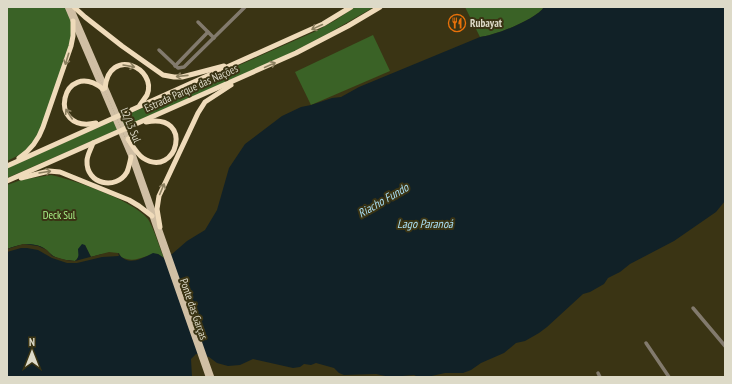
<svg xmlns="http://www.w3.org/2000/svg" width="732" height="384" viewBox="0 0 732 384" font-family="'PT Sans Narrow',sans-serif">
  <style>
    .green { fill: #3a6226 }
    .water { fill: #112127 }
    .pier { fill: #3a3414 }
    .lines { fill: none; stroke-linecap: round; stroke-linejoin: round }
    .minor { stroke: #827a6d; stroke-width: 3.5 }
    .major { stroke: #d0bfa4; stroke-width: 4.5 }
    .highway { stroke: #efdbba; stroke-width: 5 }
    .oneway { stroke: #8b7f5f }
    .labels { text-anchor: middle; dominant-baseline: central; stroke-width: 4; stroke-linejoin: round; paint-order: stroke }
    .poi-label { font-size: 11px; font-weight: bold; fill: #dddac8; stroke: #3a3414; text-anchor: start }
    .street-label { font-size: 11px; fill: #dddac8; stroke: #3a3414 }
    .park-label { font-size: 11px; fill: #a8f187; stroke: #3a3414 }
    .water-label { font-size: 12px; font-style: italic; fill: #aadff4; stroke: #3a3414 }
  </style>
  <rect width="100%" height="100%" fill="#3a3414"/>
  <g class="green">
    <path d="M7 7H67L72 21 73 36 39 136 25 152 7 161Z"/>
    <path d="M355 7H374L329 33 279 59 7 178V168L314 32 336 20Z"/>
    <path d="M465 7H544C537 19 494 36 480 37Z"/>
    <path d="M373 35 390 71 311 105 295 72Z"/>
    <path d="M51 175C74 180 132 200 147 218 152 223 160 249 164 258L158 254C143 255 136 264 121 257L119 253 91 257 85 245C81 250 80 257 75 261 67 260 57 260 51 254 48 252 47 250 44 248 32 242 19 245 7 249V185L21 180Z"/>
  </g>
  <path class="water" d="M544 7H725V201L716 212 674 241 630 264 620 272 608 278 604 284 590 292 583 294 547 327 539 333 525 341 516 343 504 353 481 363 471 370 463 373H445L427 377H418L414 375 390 377 376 374 344 375 339 373 334 368 316 363 311 365 304 364 300 367 293 368 253 359 240 365 228 366 217 363 209 357 196 354 191 359 192 377H7V249C18 244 36 241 46 250 49 252 50 254 53 256 60 260 67 260 75 261 80 257 78 254 78 249L82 244 85 245 91 257 102 254 118 253C128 267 141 259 153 253L158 254 164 258 172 254 187 241 205 230 217 210 229 168 245 144 282 116 301 107 311 105 332 98 341 97 359 87 480 37C494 36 537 19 544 7Z"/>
  <path class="pier" d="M23 244 38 246 47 250 52 256 66 260 75 261 109 252 118 253 119 256 102 257 77 263H67L52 258 38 250 27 248H21L7 252V249Z"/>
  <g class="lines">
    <g class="minor">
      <path d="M198 22 214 38"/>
      <path d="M159 50 178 68 184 67 245 7"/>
      <path d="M175 66 208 32"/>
      <path d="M693 308 725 346"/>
      <path d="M646 343 669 377"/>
      <path d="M598 373 600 377"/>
    </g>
    <g class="major">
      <path d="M67 7 131 157 208 377"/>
      <path d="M71 7 128 139 212 377"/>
    </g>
    <g class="highway">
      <path d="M74 7 85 17 122 46 163 75 174 77H182L224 66"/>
      <path d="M105 88C109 46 158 68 147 95 145 98 142 102 140 105"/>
      <path d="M96 123C45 134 62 57 103 89"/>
      <path d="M128 139C132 145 137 154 143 158 177 180 195 112 146 122"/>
      <path d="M93 143C91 149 87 155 87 161 86 184 116 191 127 172 129 167 130 162 131 157"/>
      <path d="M19 158C31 150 38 141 43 127L71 46 73 36V21"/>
      <path d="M7 166 305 32 323 24 351 7"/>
      <path d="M21 178 49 171 60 172 129 200 139 206 152 216"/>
      <path d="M7 181 296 53 348 26 380 7"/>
      <path d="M160 227 157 209 159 196 198 113 205 102 231 85"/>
    </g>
  </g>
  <defs><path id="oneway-shaft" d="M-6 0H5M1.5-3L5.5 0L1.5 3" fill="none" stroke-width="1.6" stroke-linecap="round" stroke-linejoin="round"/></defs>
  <g class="oneway">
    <use href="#oneway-shaft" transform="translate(317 27) rotate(155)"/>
    <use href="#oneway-shaft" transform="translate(67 59) rotate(107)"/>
    <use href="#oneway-shaft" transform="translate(270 65) rotate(-24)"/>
    <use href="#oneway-shaft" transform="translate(129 66) rotate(10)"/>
    <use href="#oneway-shaft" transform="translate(182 76) rotate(174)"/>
    <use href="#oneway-shaft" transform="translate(69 114) rotate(-123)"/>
    <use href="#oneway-shaft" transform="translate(45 172) rotate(-9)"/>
    <use href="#oneway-shaft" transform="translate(162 189) rotate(-67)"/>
  </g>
  <defs>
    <g id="restaurant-ring" transform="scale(0.9)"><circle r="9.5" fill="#3a3414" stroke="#e8710a" stroke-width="1.5"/><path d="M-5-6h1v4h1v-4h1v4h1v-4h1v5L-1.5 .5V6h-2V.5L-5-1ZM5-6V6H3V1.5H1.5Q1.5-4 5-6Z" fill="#e8710a"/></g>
  </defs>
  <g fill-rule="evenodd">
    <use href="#restaurant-ring" x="457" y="23"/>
  </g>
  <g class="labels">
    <g class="poi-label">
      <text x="470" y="23">Rubayat</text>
    </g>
    <g class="street-label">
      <text transform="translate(191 88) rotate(-24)">Estrada Parque das Nações</text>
      <text transform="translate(131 125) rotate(67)">L2/L3 Sul</text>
      <text transform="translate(194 309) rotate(71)">Ponte das Garças</text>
    </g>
    <g class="park-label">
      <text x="59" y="215">Deck Sul</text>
    </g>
    <g class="water-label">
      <text transform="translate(383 200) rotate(-30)">Riacho Fundo</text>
      <text x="425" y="223">Lago Paranoá</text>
    </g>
  </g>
  <rect width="732" height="384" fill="none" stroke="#dddac8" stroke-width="16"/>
  <g transform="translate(32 352)" stroke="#3a3414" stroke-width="3" paint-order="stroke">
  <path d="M0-3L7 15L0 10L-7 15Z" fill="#dddac8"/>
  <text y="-6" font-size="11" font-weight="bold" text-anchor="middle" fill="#dddac8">N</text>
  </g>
</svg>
